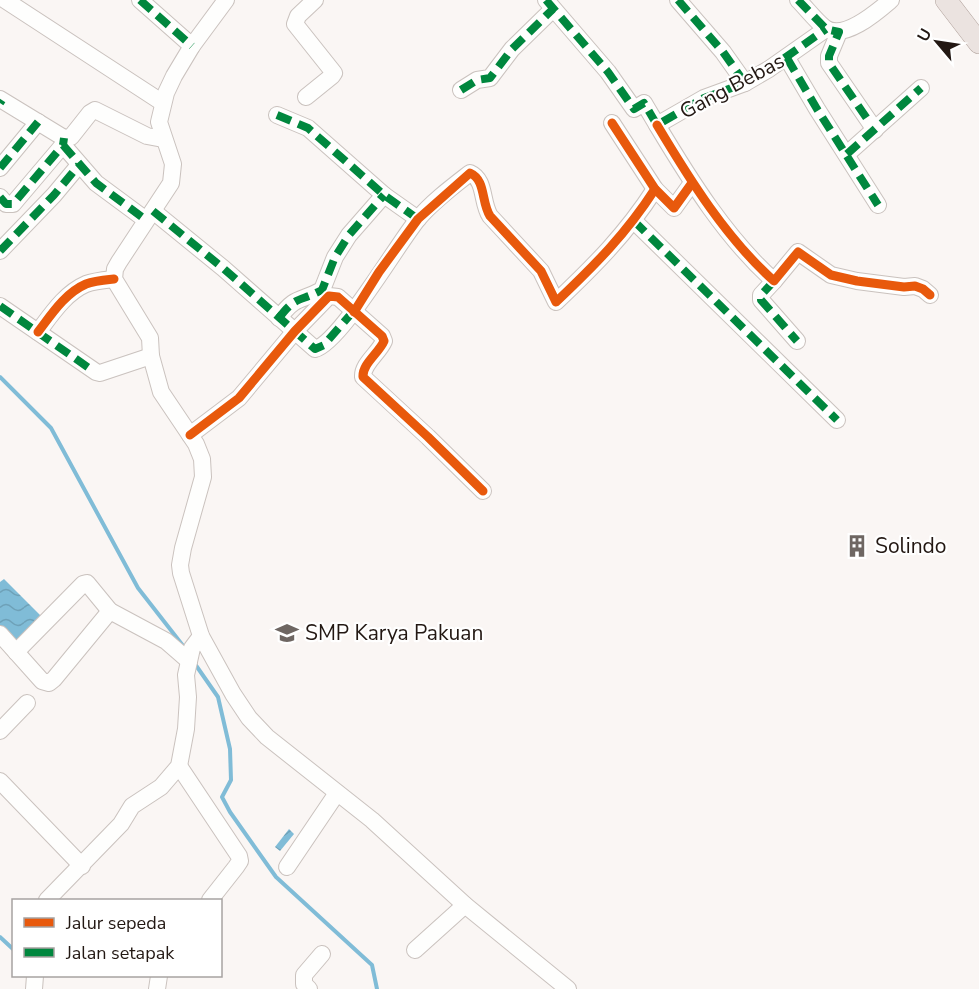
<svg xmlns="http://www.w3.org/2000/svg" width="979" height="989" viewBox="0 0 979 989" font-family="'Nunito Sans',sans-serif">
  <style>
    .water { fill: url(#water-waves) }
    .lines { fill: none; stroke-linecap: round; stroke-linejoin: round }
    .stream { stroke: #80bcd7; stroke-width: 4 }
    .minor-casing { stroke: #cac2be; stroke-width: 18 }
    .major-casing { stroke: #afa09a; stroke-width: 22 }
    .minor { stroke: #fefefd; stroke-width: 16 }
    .major { stroke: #ebe3e0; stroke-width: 21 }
    .quiet { stroke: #00873e; stroke-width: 8; stroke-dasharray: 15 8; stroke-linecap: butt }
    .cycleway-casing { stroke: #fff; stroke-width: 13 }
    .cycleway { stroke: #e8590c; stroke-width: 9 }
    .labels { text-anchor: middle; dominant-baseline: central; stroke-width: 4.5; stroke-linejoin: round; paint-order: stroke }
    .street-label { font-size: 21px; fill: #231813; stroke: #fff }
    .poi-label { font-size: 21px; fill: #231813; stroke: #fff; text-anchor: start }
  </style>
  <defs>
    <pattern id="water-waves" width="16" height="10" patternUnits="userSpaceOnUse" patternTransform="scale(1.5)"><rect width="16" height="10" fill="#80bcd7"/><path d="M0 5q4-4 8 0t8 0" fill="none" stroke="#6ea1b8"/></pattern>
  </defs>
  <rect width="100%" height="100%" fill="#faf6f4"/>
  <g class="water">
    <path d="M4 579 45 620 17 648 0 631V582Z"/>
    <path d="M289 829 294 834 280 851 275 847Z"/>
  </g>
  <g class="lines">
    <g class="stream">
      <path d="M0 377 51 428 138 588 184 647"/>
      <path d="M195 664 218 697 230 749 231 780 222 797 230 812 276 877 372 965 377 989"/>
      <path d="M0 937 14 950"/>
    </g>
    <g class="minor-casing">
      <g id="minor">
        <path d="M5 0 163 103"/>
        <path d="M140 0 192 46"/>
        <path d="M226 0 192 46 174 76 166 93 159 122 173 164 171 183 119 262 115 269 114 279 150 338 151 356 161 392 196 444 202 459 203 477 183 548 180 565 181 573 201 636 233 694 249 718 267 737 372 820 465 905 568 989"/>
        <path d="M546 0 608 72 634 109 644 103 657 125 704 98 745 83 769 69 826 29"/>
        <path d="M678 0 723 52 745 83"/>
        <path d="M798 0C807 9 815 20 825 28 844 41 877 12 891 0"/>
        <path d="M839 32 829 56V63L875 130"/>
        <path d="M787 58 817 109 878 205"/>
        <path d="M461 90 477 80 490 78 512 49 553 9"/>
        <path d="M306 97 332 76 334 73 295 24 298 16 315 0"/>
        <path d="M0 99 64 138 71 137 90 113 95 110 147 136 163 139"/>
        <path d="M277 115 308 128 384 195 418 219"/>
        <path d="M612 123 655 189 674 208 692 183"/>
        <path d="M657 125C690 180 726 238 774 281L798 252 831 275 857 281 904 287 915 286 923 289 930 295"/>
        <path d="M63 145 96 183 146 220"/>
        <path d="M847 154 921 88"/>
        <path d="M0 168 38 122"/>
        <path d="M0 197 6 204H13L63 145 64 138"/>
        <path d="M153 211 223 268 315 349C340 343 398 243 418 219 432 202 452 187 470 173 486 180 481 202 490 216L541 271 556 302C595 265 626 234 655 189"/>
        <path d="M634 221 837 420"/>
        <path d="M0 251 54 195 79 165"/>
        <path d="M774 281 761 295V300L797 341"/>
        <path d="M0 306 96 372 100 373 151 356"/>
        <path d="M279 318C296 295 300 302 322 290L335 257 349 235 384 195"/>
        <path d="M38 332C51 315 65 293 86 284 94 281 105 280 114 279"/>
        <path d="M190 435 239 398 295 331 329 296 338 297 382 336 384 341C379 353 362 364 363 377L428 437 483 491"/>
        <path d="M0 634 42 681 49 683 54 679 110 611"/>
        <path d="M16 652 83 584 87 583 110 611 166 641 189 661"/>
        <path d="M0 731 27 703"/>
        <path d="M179 766 239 856 240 861 236 867 210 900"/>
        <path d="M0 781 82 866"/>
        <path d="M287 867 337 793"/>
        <path d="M47 900 121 824 132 806 161 787 179 766 186 729 188 697 186 675 192 648 201 636"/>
        <path d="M415 950 465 905"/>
        <path d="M34 989 35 976"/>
        <path d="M157 989 159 976"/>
        <path d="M309 989 304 984V975L322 954"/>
      </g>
    </g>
    <g class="major-casing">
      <path id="major" d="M946 0 979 43"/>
    </g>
    <use href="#minor" class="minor"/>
    <use href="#major" class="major"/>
    <g class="quiet">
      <path d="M140 0 192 46"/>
      <path d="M546 0 608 72 634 109 644 103 657 125 704 98 745 83 769 69 826 29"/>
      <path d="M678 0 723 52 745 83"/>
      <path d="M798 0 826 29 839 32 829 56V63L870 123"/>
      <path d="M787 58 817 109 878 205"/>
      <path d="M461 90 477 80 490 78 512 49 553 9"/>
      <path d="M0 103 2 100"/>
      <path d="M277 115 308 128 384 195 418 219"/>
      <path d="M63 145 96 183 146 220"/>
      <path d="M847 154 921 88"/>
      <path d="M0 168 38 122"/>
      <path d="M0 197 6 204H13L63 145 64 138"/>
      <path d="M153 211 223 268 315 349 324 345 357 307"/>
      <path d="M634 221 837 420"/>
      <path d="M0 251 54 195 79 165"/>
      <path d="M774 281 761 295V300L797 341"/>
      <path d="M0 306 89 368"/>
      <path d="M279 318C296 295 300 302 322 290L335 257 349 235 384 195"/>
    </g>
    <g class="cycleway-casing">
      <g id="cycleway">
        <path d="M612 123 655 189 674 208 692 183"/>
        <path d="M657 125C690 180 726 238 774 281L798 252 831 275 857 281 904 287 915 286 923 289 930 295"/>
        <path d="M354 312 379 272 418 219 470 173C486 180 481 202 490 216L541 271 556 302C595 265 626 234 655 189"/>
        <path d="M38 332C51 315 65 293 86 284 94 281 105 280 114 279"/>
        <path d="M190 435 239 398 295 331 329 296 338 297 382 336 384 341C379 353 362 364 363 377L428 437 483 491"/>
      </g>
    </g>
    <use href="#cycleway" class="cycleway"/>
  </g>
  <defs>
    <g id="building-bare" transform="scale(1.8)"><path d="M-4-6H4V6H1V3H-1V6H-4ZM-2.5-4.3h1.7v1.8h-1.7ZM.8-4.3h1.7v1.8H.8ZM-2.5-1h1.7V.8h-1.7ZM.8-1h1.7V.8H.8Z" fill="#6e6662" stroke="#fff" stroke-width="2.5" paint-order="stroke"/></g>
    <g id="school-bare" transform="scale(1.8)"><path d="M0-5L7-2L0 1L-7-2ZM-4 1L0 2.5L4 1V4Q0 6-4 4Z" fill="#6e6662" stroke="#fff" stroke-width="2.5" paint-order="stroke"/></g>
  </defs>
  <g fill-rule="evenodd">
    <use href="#building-bare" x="857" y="546"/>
    <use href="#school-bare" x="287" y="633"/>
  </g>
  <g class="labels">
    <g class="street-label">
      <text transform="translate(732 86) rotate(-28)">Gang Bebas</text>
    </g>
    <g class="poi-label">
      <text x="875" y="546">Solindo</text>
      <text x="305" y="633">SMP Karya Pakuan</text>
    </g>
  </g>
  <rect x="12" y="899" width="210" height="78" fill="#ffffff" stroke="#a7a3a1" stroke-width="1.5"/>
  <rect x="24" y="918" width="30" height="9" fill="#e8590c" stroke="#a7a3a1" stroke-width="1.5"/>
  <text x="66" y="929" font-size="18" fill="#231813">Jalur sepeda</text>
  <rect x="24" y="948" width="30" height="9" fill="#00873e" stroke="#a7a3a1" stroke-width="1.5"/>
  <text x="66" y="959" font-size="18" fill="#231813">Jalan setapak</text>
  <g transform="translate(937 42) rotate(299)" stroke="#ffffff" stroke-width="4.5" paint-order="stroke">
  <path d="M0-4.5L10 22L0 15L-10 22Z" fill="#231813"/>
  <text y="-9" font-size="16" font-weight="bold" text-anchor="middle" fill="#231813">U</text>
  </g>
</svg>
